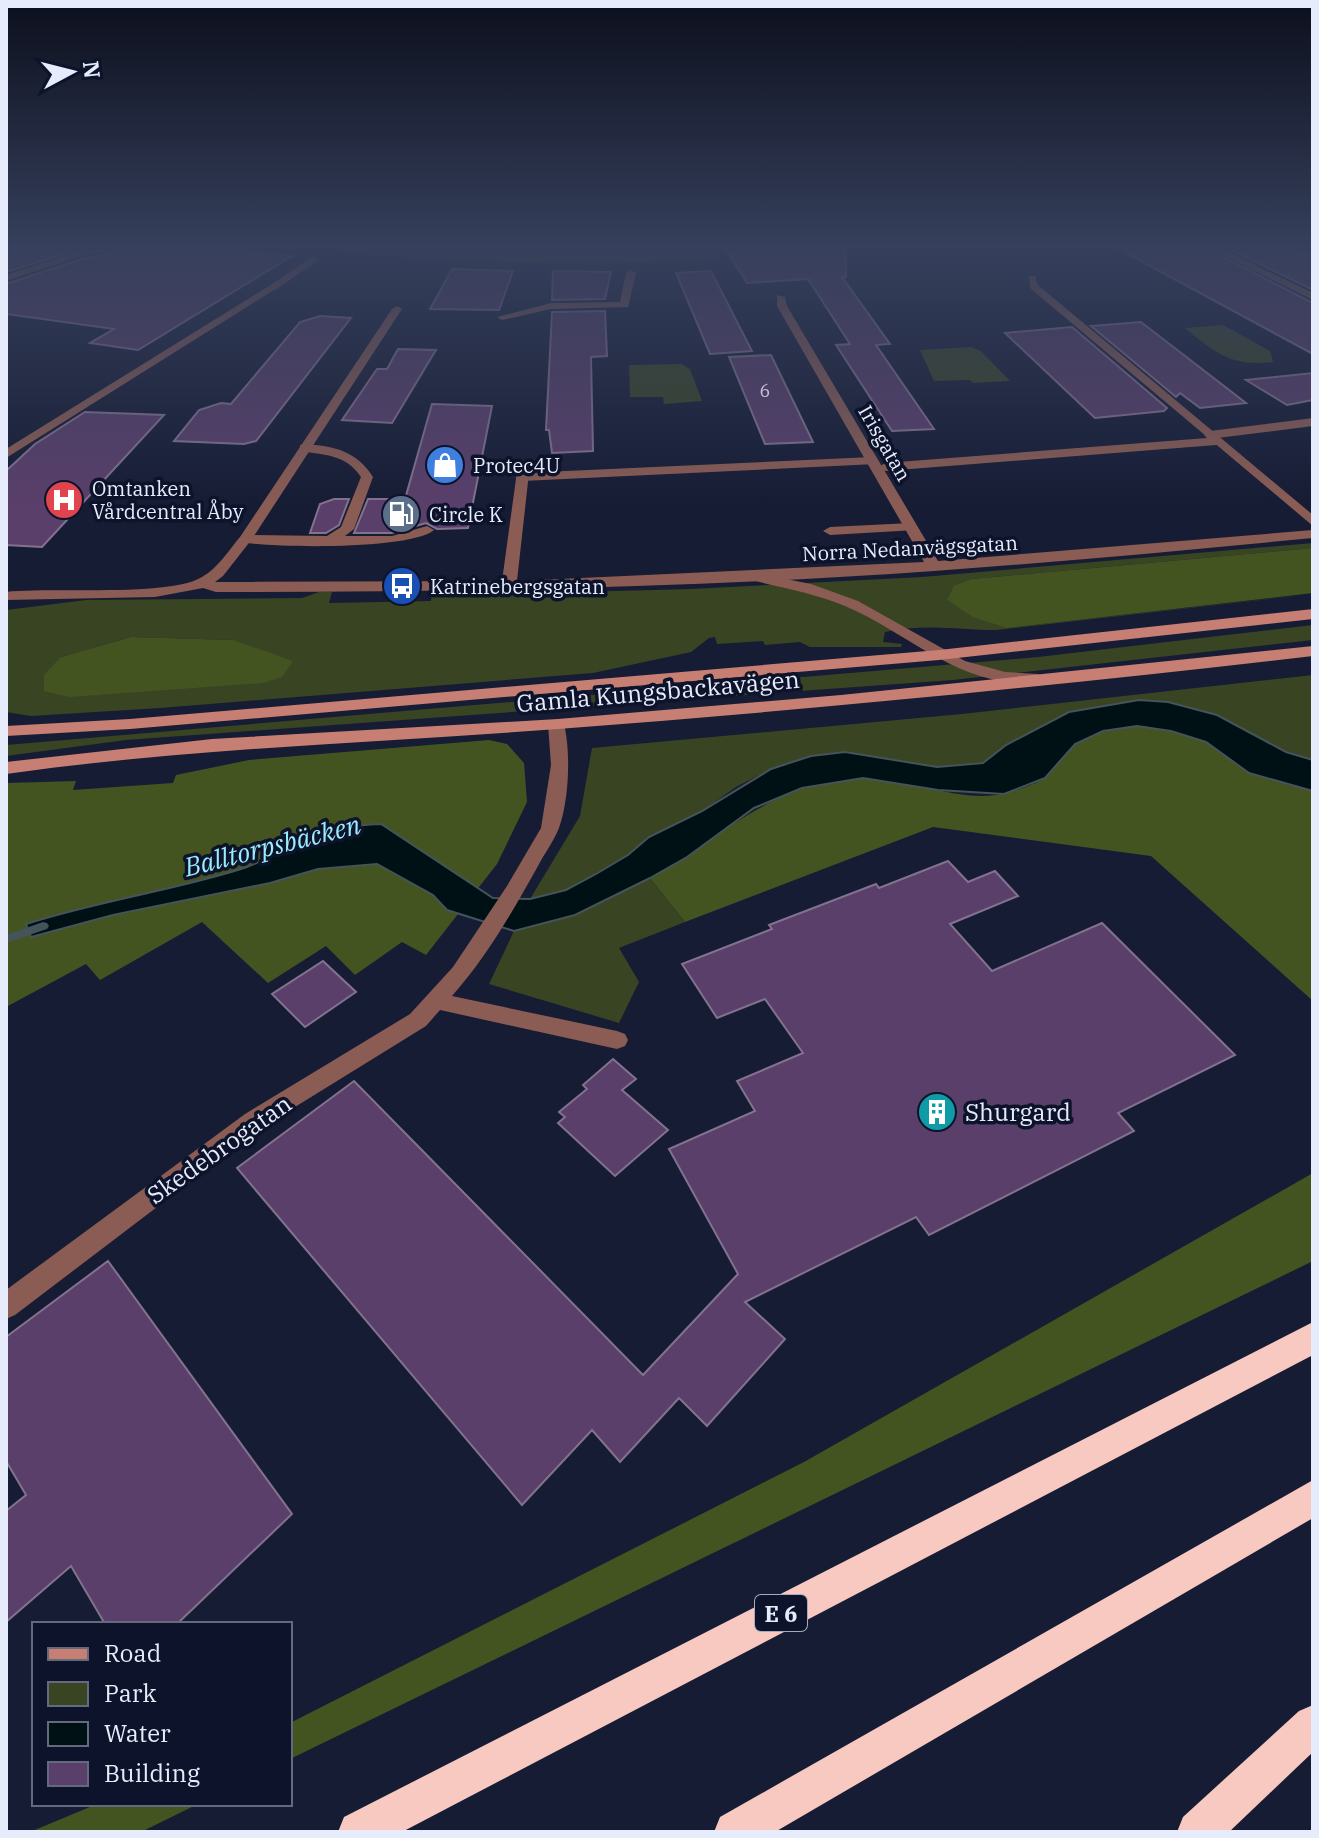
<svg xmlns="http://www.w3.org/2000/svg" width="1319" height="1838" viewBox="0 0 1319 1838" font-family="'IBM Plex Serif',serif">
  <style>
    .green { fill: #394423; fill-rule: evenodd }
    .forest { fill: #445421 }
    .water { fill: #001115; stroke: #45535a; stroke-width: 2 }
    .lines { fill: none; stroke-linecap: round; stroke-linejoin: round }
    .stream { fill: #45535a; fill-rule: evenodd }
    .building { fill: #593f6a; stroke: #83728e; stroke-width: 2 }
    .lane { fill: #8a5c54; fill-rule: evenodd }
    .street { fill: #8a5c54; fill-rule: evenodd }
    .secondary { fill: #c87f73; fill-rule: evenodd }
    .highway { fill: #f8c9c0; fill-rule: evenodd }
    .labels { text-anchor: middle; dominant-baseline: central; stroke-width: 7; stroke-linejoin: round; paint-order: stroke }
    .far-number-label { font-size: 18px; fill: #c3c1d8 }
    .far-street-label { font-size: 20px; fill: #e6ecfc; stroke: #0d132a }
    .far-poi-label { font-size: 20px; fill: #e6ecfc; stroke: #0d132a; text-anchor: start }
    .shield { fill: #0d132a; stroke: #a5abbd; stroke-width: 2 }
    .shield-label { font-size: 22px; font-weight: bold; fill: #e6ecfc }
    .street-label { font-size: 24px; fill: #e6ecfc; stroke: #0d132a }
    .poi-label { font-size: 24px; fill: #e6ecfc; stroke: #0d132a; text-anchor: start }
    .water-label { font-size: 26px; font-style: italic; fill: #98eefe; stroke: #0d132a }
  </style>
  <rect width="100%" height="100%" fill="#161c34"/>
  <g class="green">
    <path d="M340 246H712L719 258C594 267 472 263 348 252L339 250Z"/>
    <path d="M1223 325 1270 351 1273 362C1232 367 1215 353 1185 328Z"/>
    <path d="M971 347 981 351 1010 381 973 383 970 380 934 381 920 350Z"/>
    <path d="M681 364 690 369 702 401 664 404 663 397H630L629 365Z"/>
    <path d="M1313 543V548L972 579 1007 628 1313 594 997 630C958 630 924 623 885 632L883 642 902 644 901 647H810L800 642 765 645 763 641 717 644 715 637 709 638 691 652 593 673 160 708 31 716 6 712V610L86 600 302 598 319 592H332L329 603 431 601 432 591 443 590 460 595 691 589 922 577ZM131 637 233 640 61 657Z"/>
    <path d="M1313 625V640L953 680 126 740 6 756V745L1038 657Z"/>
    <path d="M1313 675V760L1286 752 1255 737 1139 700 1069 712 1006 745 983 763 937 767 845 752 811 756 771 769 736 787 702 811 649 837 628 855 566 890 530 899 580 816 592 748 962 714Z"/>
    <path d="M650 878 685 922 619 948 639 982 619 1023 489 984 514 931 575 915Z"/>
  </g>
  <g class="forest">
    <path d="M1313 548V593L1007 628 973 617 947 600 954 586 972 579Z"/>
    <path d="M131 637 233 640 293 661 282 677 263 683 69 697 44 691V675L61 657Z"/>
    <path d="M1137 726 1171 731 1206 742 1249 773 1313 791V1001L1151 856 933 827 685 922 650 878C722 837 773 781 862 778 907 776 961 805 1006 793 1018 790 1037 784 1046 777 1056 767 1063 753 1074 745 1092 731 1116 729 1137 726Z"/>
    <path d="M489 740 507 744 524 763 527 802 497 864 426 955 402 942 355 975 326 946 268 983 202 922 100 980 86 964 6 1007V783L76 781 73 790 173 783 176 775 249 760Z"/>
    <path d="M1313 1173V1261L290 1759V1723L804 1462Z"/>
    <path d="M97 1804H198L141 1832H30Z"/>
  </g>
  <path class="water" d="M1139 700 1168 702 1217 715 1286 752 1313 760V791L1249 773 1206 742 1171 731 1137 726 1103 731 1075 744 1045 778 1004 794 938 790 863 778 802 788 754 808 687 857 650 878 575 915 514 931 447 910 433 895 377 864 318 869 270 883 113 915 31 937 26 924C97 901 171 891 241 869 259 864 274 853 291 845 321 832 348 825 381 824L493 898 530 899 566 890 596 874 628 855 649 837 702 811 771 769 811 756 845 752 937 767 983 763 1006 745 1069 712Z"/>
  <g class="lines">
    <path class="stream" d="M43 922 47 923 49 926 47 929 6 943V935Z"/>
  </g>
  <g class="building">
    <path d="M24 246H90L6 272V252Z"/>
    <path d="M111 246H216L292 256 138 350 90 343 114 329 6 314V284L82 259 110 254Z"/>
    <path d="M724 246H845L846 277H842L890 344 876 345 934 429 892 431 836 345 850 344 808 279 747 283Z"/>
    <path d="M1113 246H1201L1313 303V354Z"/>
    <path d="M1223 246H1289L1313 257V290Z"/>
    <path d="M452 269 513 271 499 310 430 309Z"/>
    <path d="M553 271 611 272 605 299 552 300Z"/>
    <path d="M711 271 752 351 710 354 676 273Z"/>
    <path d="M605 311 607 356 591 357 593 451 552 453 549 430H546L552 312Z"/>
    <path d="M320 316 351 318 256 441 244 444 174 441 199 410 221 403 231 404 300 322Z"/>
    <path d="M1141 322 1246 403 1200 408 1180 393 1176 397 1091 326Z"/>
    <path d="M1072 327 1167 408 1164 411 1095 418 1005 333Z"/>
    <path d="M398 349 436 350 392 423 342 420 377 369H387Z"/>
    <path d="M771 355 813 442 765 444 729 357Z"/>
    <path d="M1313 373V400L1287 405 1246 380Z"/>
    <path d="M432 404 492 406 468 528 437 529 426 523 392 533H354L368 499H405Z"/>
    <path d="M85 412 164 415 42 547 6 545V471L35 444Z"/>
    <path d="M334 499H349L339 525 326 533H310L320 504Z"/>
    <path d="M948 861 968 882 995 871 1018 896 950 924 992 971 1102 923 1235 1055 1118 1113 1134 1131 929 1235 916 1217 745 1302 785 1339 707 1426 679 1398 620 1462 592 1430 522 1505 237 1168 354 1081 643 1375 738 1274 669 1149 755 1111 737 1081 803 1053 765 999 717 1018 682 964 772 929 769 925 876 884 879 888Z"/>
    <path d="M323 961 356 992 305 1027 272 994Z"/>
    <path d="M613 1059 636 1079 622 1090 668 1130 615 1176 558 1123 565 1117 559 1112 587 1089 583 1085Z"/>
    <path d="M108 1261 292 1514 177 1624H105L71 1566 6 1622V1511L26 1495 6 1461V1337Z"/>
  </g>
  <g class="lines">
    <g class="lane">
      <path d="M314 256 317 261 275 290H269V286Z"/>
      <path d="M631 270 636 273 628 307 551 309 502 320 497 317 551 303 620 302 626 273Z"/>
      <path d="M1313 418V426L1217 438 1222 441 1216 445 885 471 879 467 885 463 1207 438 1204 435 1210 431Z"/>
      <path d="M304 444C334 446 357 451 373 477L354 529 345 536H392L427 526 434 530C411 550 272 548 240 542L238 539 245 535 327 536 341 527 361 477C346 454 324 455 300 451V445Z"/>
      <path d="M872 457 878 461 876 464 522 481 516 477 522 473Z"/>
      <path d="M911 523 918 527 916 530 830 535 823 531 830 527Z"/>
      <path d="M756 573 811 584 858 601 965 661 1005 672 1038 674 1046 679C1038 686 1028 683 1017 683 951 679 904 631 845 606 814 593 783 588 751 580L749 577Z"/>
      <path d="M556 719 564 724C571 753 569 800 559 828 554 841 544 854 538 866 513 911 486 958 452 996L617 1031 625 1034 628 1040 625 1046 617 1049 440 1010 426 1026 261 1128 15 1315 6 1319V1290L245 1114 410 1014 453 967 507 886 541 828 551 765 548 724Z"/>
    </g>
    <g class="street">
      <path d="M107 246 110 251 81 256 6 281V275L76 252Z"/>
      <path d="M1204 246H1216L1313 293V300Z"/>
      <path d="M1029 276H1035L1038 285 1313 515V526L1030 288Z"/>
      <path d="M269 286 277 288 6 458V449Z"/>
      <path d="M777 295 785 297 787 306 938 561 1313 530V538C1187 550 1060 562 934 571 696 588 455 592 216 592L203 588 155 597 6 600V592C50 587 170 597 202 577 218 568 228 551 240 537L392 309 397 306 402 309 252 539 223 576 215 582 502 581 518 464 524 460 530 464 517 581 924 562 777 306Z"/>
    </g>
    <g class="secondary">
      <path d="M1313 609V619L939 660 130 729 6 736V726L130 719 939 650Z"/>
      <path d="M1313 646V656C1062 685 810 710 558 729 374 743 189 748 6 774V762L212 739 558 719 841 695Z"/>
    </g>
    <g class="highway">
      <path d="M1313 1322V1355L402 1832H338L344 1817Z"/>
      <path d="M1313 1480V1518L775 1832H714L720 1817Z"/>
      <path d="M1313 1705V1752L1229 1832H1177L1183 1817 1299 1711Z"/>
    </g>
  </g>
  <linearGradient id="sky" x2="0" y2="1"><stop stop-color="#0c0f1d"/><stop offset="0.49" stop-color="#36405c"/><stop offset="1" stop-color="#36405c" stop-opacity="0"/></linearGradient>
  <rect width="1319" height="504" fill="url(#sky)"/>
  <defs>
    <g id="shop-disc" transform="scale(2)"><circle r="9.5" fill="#3f7fe0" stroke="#0d132a"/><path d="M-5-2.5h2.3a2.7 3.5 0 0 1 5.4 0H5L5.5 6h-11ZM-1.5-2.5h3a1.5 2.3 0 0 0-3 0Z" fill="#fff"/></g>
    <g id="hospital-disc" transform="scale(2)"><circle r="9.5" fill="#e0444e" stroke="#0d132a"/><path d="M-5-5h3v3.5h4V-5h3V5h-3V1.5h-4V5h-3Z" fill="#fff"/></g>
    <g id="fuel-disc" transform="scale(2)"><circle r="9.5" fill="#5c6f8a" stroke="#0d132a"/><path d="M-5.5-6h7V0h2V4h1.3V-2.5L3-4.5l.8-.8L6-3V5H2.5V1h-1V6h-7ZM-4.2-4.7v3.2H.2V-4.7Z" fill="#fff"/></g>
    <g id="bus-disc" transform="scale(2)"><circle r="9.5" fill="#1a4fb4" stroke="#0d132a"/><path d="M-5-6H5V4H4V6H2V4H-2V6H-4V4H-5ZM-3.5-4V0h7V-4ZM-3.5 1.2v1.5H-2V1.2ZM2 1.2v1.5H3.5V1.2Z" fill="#fff"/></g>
    <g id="building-disc" transform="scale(2)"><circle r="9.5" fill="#0f9aa8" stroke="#0d132a"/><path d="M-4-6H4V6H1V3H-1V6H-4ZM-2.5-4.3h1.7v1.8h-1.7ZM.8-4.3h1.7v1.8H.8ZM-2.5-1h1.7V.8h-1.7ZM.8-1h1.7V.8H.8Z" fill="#fff"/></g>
  </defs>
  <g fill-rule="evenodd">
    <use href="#shop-disc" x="445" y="465"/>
    <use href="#hospital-disc" x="64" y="500"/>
    <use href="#fuel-disc" x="401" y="514"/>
    <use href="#bus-disc" x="402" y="586"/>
    <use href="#building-disc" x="937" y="1112"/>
  </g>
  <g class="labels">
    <g class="far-number-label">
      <text x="765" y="390">6</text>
    </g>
    <g class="far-street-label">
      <text transform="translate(885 443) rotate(60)">Irisgatan</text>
      <text transform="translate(910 548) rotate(-3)">Norra Nedanvägsgatan</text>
    </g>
    <g class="far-poi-label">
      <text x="473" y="465">Protec4U</text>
      <text x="92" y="488">Omtanken<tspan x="92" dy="23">Vårdcentral Åby</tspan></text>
      <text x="429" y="514">Circle K</text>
      <text x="430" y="586">Katrinebergsgatan</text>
    </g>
    <rect class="shield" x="755" y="1595" width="52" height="36" rx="6"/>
    <g class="shield-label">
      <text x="781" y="1613">E 6</text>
    </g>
    <g class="street-label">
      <text transform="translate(658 691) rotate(-5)">Gamla Kungsbackavägen</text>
      <text transform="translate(219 1149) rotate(-35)">Skedebrogatan</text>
    </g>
    <g class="poi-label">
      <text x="965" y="1112">Shurgard</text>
    </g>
    <g class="water-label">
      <text transform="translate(272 845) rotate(-14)">Balltorpsbäcken</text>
    </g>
  </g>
  <rect width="1319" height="1838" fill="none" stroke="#e6ecfc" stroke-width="16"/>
  <rect x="32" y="1622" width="260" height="184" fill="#0d132a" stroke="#646a7e" stroke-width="2"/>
  <rect x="48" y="1648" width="40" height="12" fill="#c87f73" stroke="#646a7e" stroke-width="2"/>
  <text x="104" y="1662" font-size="24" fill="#e6ecfc">Road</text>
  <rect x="48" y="1682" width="40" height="24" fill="#394423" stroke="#646a7e" stroke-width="2"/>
  <text x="104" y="1702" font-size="24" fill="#e6ecfc">Park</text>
  <rect x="48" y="1722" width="40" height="24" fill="#001115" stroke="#646a7e" stroke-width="2"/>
  <text x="104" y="1742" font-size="24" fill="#e6ecfc">Water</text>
  <rect x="48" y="1762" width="40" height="24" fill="#593f6a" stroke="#646a7e" stroke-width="2"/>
  <text x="104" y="1782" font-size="24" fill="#e6ecfc">Building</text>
  <g transform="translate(72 72) rotate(83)" stroke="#0d132a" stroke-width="6" paint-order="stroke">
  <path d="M0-6L14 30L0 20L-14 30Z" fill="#e6ecfc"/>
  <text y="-12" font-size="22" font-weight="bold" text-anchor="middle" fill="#e6ecfc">N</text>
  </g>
</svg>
